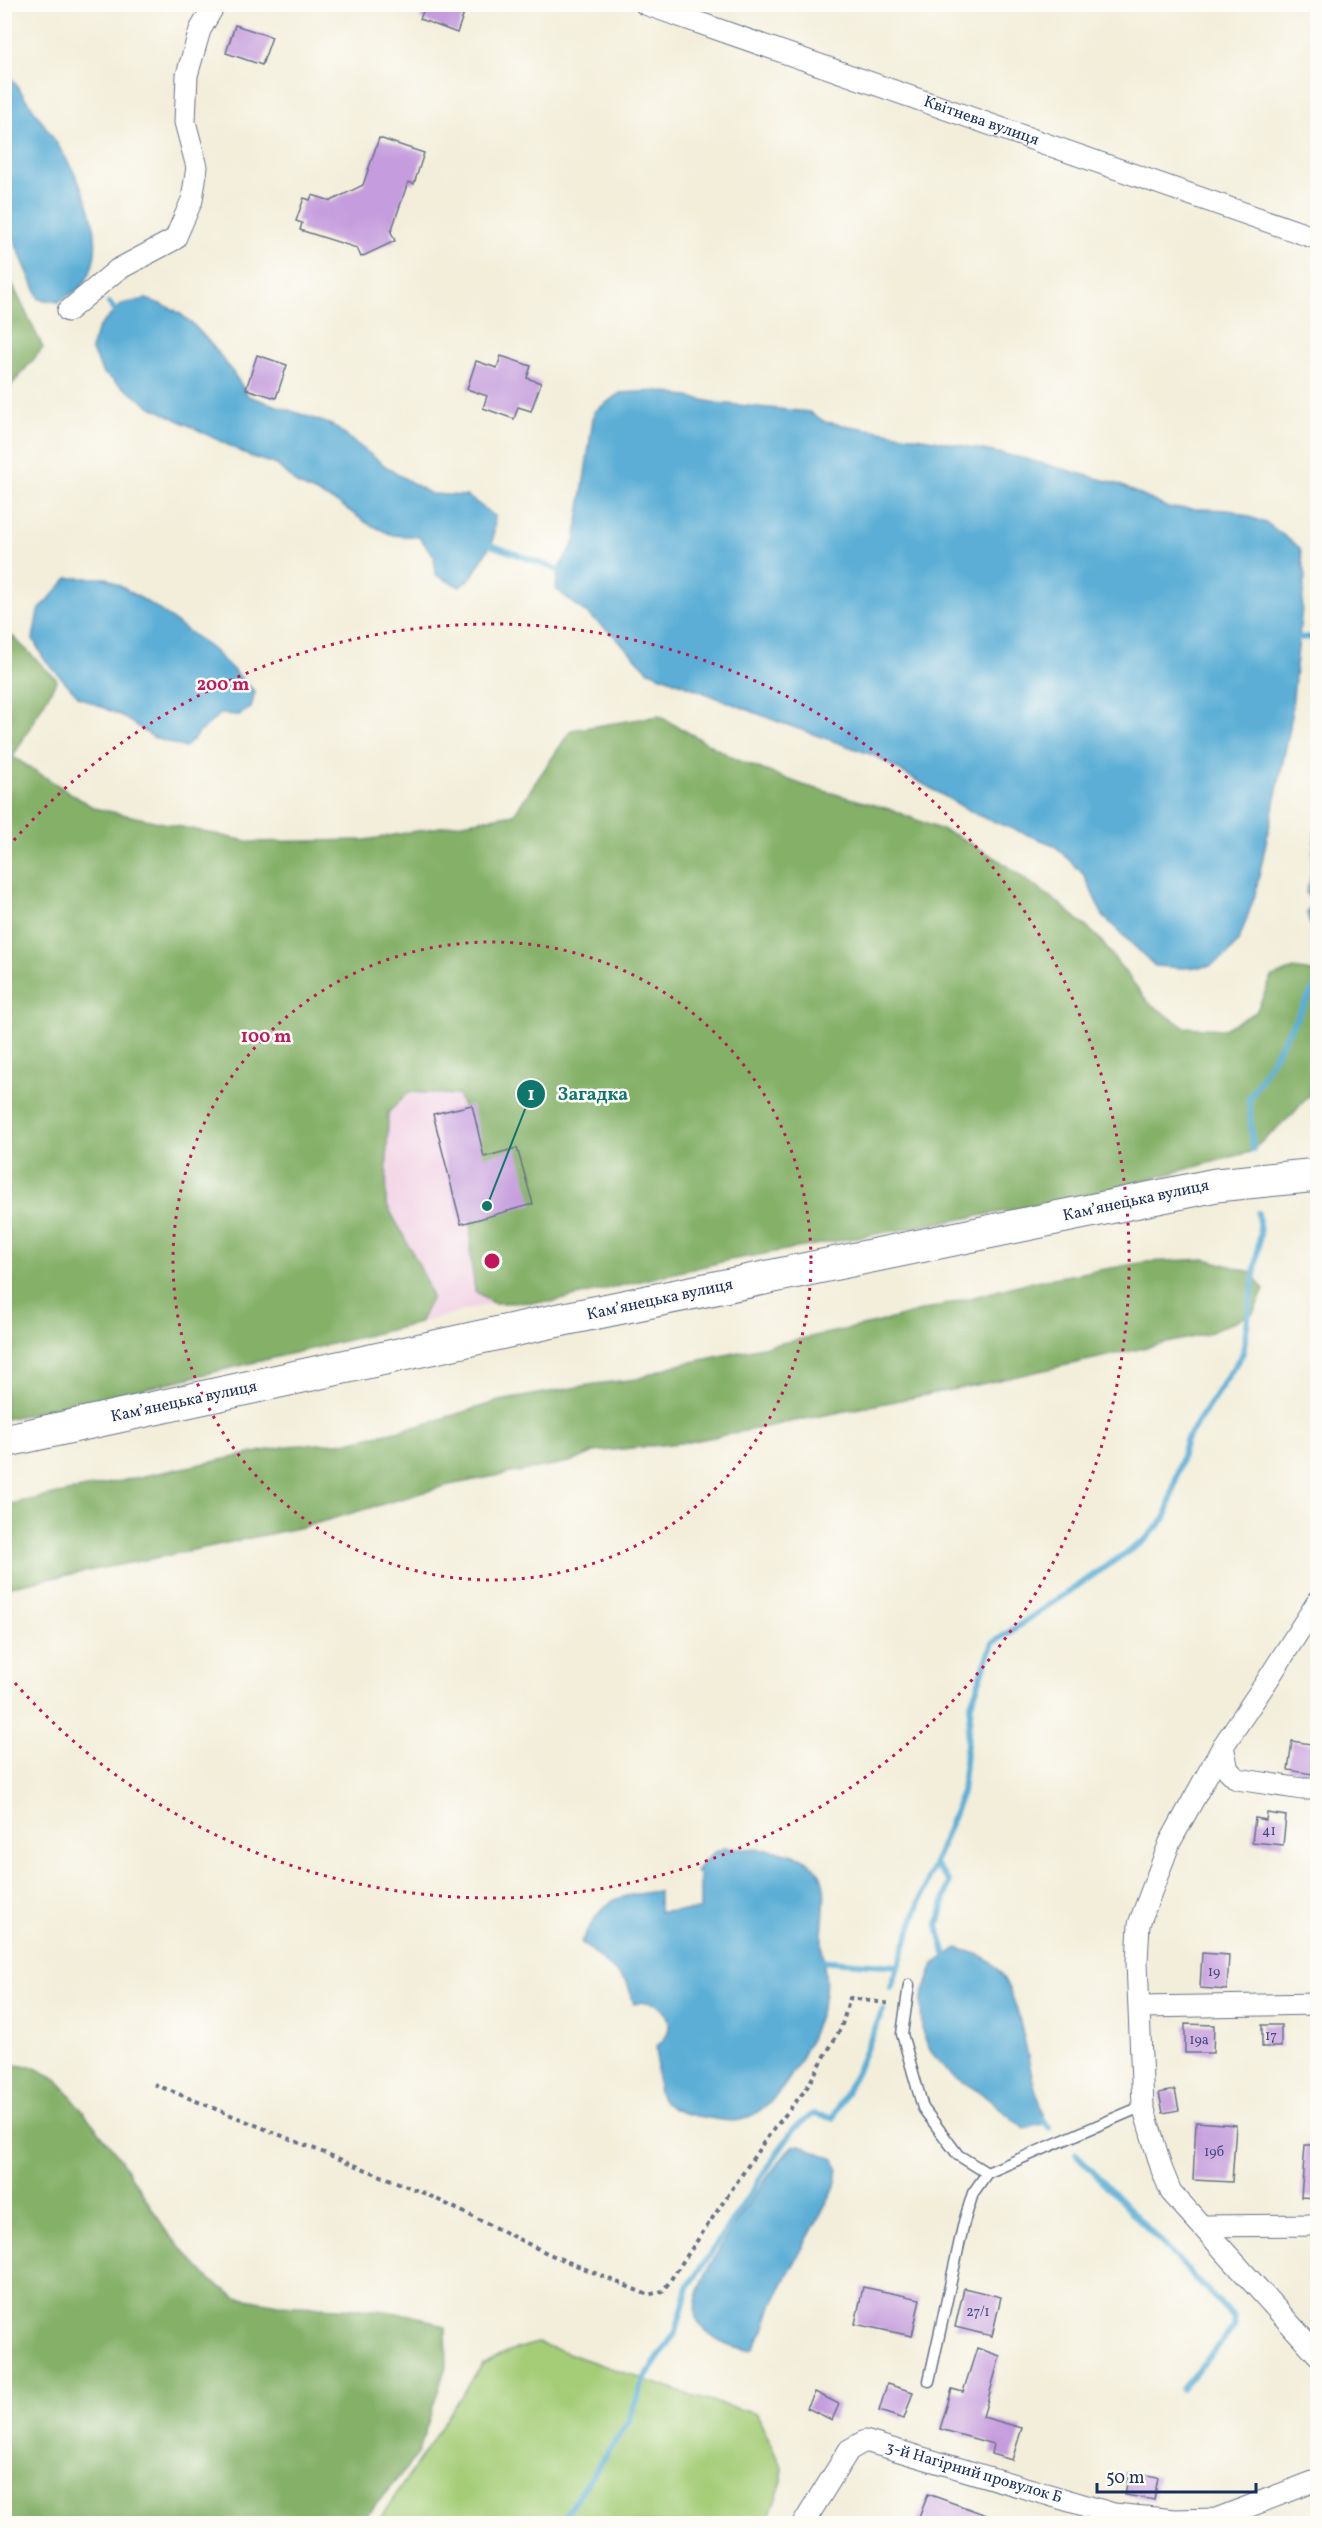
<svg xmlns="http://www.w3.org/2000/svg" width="1322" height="2528" viewBox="0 0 1322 2528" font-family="Vollkorn,serif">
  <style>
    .built { fill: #f1d0e4 }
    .green { fill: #a5cd78; stroke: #607e6b; stroke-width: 1.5 }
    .forest { fill: #84b068; stroke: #507063; stroke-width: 1.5 }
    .water { fill: #5baed6; stroke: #3b6e9a; stroke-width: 1.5 }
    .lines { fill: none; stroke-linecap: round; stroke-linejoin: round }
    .stream { stroke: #5baed6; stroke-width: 6 }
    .building { fill: #c59cdd }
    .lane-casing { stroke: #677289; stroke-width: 13 }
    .street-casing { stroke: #677289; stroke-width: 23 }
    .primary-casing { stroke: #677289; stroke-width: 35 }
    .path { stroke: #677289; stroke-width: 4; stroke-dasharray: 4.5 4.5; stroke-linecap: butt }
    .lane { stroke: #fff; stroke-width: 10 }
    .street { stroke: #fff; stroke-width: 21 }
    .primary { stroke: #fff; stroke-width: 33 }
    .ring { fill: none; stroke: #c2185b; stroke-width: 3; stroke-dasharray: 3 6 }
    .labels { text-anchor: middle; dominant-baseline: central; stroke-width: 5; stroke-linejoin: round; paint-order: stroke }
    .number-label { font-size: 14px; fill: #464a7e }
    .street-label { font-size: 16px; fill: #1b2f5e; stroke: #fdfcf7 }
    .centre { fill: #c2185b; stroke: #fdfcf7; stroke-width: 3 }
    .ring-label { font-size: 18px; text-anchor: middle; font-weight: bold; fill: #c2185b; stroke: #fdfcf7; stroke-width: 5; stroke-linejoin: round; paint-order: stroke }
    .leader { fill: none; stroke: #0f766e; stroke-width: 2 }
    .callout-dot { fill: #0f766e; stroke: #fdfcf7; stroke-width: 2 }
    .mark-label { font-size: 18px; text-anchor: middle; font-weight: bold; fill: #fff }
    .callout-label { font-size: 18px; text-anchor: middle; font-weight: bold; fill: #0f766e; stroke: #fdfcf7; stroke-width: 5; stroke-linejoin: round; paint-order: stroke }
  </style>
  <rect width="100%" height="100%" fill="#fdfcf7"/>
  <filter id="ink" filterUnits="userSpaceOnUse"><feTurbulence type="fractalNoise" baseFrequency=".0167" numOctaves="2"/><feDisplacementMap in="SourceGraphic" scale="12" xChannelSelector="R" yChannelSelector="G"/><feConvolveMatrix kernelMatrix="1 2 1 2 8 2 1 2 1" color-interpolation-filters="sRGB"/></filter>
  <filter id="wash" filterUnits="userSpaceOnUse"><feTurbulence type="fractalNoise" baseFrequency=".008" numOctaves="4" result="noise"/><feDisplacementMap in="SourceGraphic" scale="24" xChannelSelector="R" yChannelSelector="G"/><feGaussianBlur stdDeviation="1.35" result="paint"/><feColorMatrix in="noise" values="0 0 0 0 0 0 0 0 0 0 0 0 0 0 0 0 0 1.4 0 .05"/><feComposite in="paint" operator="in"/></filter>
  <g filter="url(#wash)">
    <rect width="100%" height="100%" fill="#f3eeda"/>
    <path class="built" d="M409 1092 458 1095 474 1132 483 1183 470 1252 475 1290 493 1303 419 1323 432 1297 386 1203 388 1113Z"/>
    <path class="green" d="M538 2343 698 2398 757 2414 782 2468V2481L767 2523H377L482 2365 512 2350Z"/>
    <g class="forest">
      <path d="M4 267 43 348 5 393H4Z"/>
      <path d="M4 628 57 680 13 757 94 808 251 842 366 840 514 814 571 730 659 716 737 760 803 785 889 809 957 836 997 859 1060 904 1098 937 1148 1002 1184 1027 1224 1029 1256 1012 1272 977 1294 969 1317 973V1086L1292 1115 1250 1152 1075 1199 730 1260 551 1302 493 1303 475 1291 470 1252 471 1225 483 1183 474 1131 458 1095 409 1092 388 1113 386 1203 419 1265 432 1297 419 1323 105 1398 5 1419Z"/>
      <path d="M1206 1259 1250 1272 1264 1290 1253 1313 1207 1334 981 1384 689 1442 594 1452 574 1461 449 1485 307 1526 165 1556 5 1587V1505L288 1446 348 1442 418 1426 499 1401 595 1384 637 1379 673 1366 876 1323 1030 1282 1146 1262Z"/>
      <path d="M5 2064 33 2067 57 2079 117 2154 167 2232 211 2281 236 2297 278 2305 377 2310 418 2316 446 2328 447 2363 418 2454 361 2523H5Z"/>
    </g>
    <g class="water">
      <path d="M4 67C38 121 126 216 85 282 80 290 66 296 59 302L39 299 5 219Z"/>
      <path d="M146 299C155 302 164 305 172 309 197 321 234 372 248 396L332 425 392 471 431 494 467 496 495 516 493 541 472 576 460 587 436 575 434 556 419 537 392 535 367 523 338 503 297 484 277 465 252 457 150 406 103 373 91 349 98 328 122 304Z"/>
      <path d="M659 391 717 403 809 412 825 422 934 440 1022 458 1118 484 1168 508 1231 510 1268 524 1300 548 1305 576 1290 728 1255 895 1239 940 1228 954 1210 966 1183 968 1155 966 1103 916 1084 875 1054 845 977 815 873 755 779 722 649 671 611 633 556 589 558 570 575 542 594 412 620 393Z"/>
      <path d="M68 578H107L154 606 212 649 255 692 251 708 239 715 220 714 201 731 185 748 153 737 120 715 79 697 44 659 33 639 38 611Z"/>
      <path d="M1317 818 1318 941H1317L1311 928 1307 913 1312 903 1306 893 1310 880Z"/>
      <path d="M724 1848C752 1850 790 1846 813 1865 831 1880 823 1912 822 1934 820 1956 830 1980 823 2002 812 2041 785 2104 744 2119 732 2123 716 2119 704 2117 690 2115 672 2112 663 2100 653 2086 659 2061 656 2046 682 2030 666 1993 634 2004L627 1982 581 1942C605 1899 609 1897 659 1891V1912L700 1910V1875L696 1872C704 1860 710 1853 724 1848Z"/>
      <path d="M957 1948C967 1951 983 1954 991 1962 1020 1990 1025 2051 1035 2088 1039 2101 1045 2111 1043 2124L1024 2129 986 2096 953 2076 939 2062 930 2050 922 2031 921 2000 934 1964Z"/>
      <path d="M800 2145 834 2159 838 2169 835 2187 772 2305 764 2330 753 2349C740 2352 725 2344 714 2337 707 2332 699 2326 696 2317 686 2282 769 2174 792 2146Z"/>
    </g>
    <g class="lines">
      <g class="stream">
        <path d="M109 303 120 317"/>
        <path d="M485 543 565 572"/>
        <path d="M1293 638 1318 637"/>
        <path d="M1253 1149 1249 1099 1318 981"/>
        <path d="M935 1864 949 1882 938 1926 947 1961"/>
        <path d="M816 1960 898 1966"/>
        <path d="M891 1988 915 1915 962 1792 971 1704 993 1643 1145 1540 1166 1517 1186 1440 1243 1353 1260 1234 1258 1213"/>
        <path d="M1038 2115 1050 2128"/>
        <path d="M1076 2154 1234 2318 1235 2326 1182 2389"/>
        <path d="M559 2524 629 2421 644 2379 676 2332 688 2287 793 2130 813 2114 833 2118 855 2075 883 2010"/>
      </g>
    </g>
    <g id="blocks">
      <g class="building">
        <path d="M426 4H467L457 33 420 19Z"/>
        <path d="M235 25 272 37 262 65 226 53Z"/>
        <path d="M379 138 424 153 414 184 408 182 391 232 395 241 361 257 357 248 300 230 302 223 296 221 304 198 310 200 312 195 331 201 363 185Z"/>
        <path d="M257 355 287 365 276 398 246 389Z"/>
        <path d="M501 356 531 366 527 378 541 383 531 411 518 407 514 419 483 408 487 396 467 389 476 361 497 368Z"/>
        <path d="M472 1105 484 1157 517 1148 533 1204 461 1224 433 1114Z"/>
        <path d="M1292 1741 1317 1745 1312 1774 1288 1770Z"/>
        <path d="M1267 1813 1286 1816 1283 1845 1252 1842 1255 1818 1266 1820Z"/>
        <path d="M1202 1953 1229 1955 1227 1990 1200 1988Z"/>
        <path d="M1185 2024 1214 2025 1213 2053H1185Z"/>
        <rect x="1262" y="2025" width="19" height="22"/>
        <path d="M1175 2090 1179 2110 1163 2113 1159 2093Z"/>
        <path d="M1196 2122 1236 2125 1232 2182 1193 2180Z"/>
        <path d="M1305 2145H1317V2198L1301 2197Z"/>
        <path d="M863 2287 920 2299 912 2336 855 2324Z"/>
        <path d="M964 2288 1001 2297 992 2336 955 2327Z"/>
        <path d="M977 2348 1000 2356 983 2417 1022 2428 1012 2460 991 2454 993 2444 940 2429 952 2389 963 2392Z"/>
        <path d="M887 2384 913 2392 904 2419 879 2411Z"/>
        <path d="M815 2392 839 2404 832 2420 807 2408Z"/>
        <path d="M1129 2472 1158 2477 1154 2500 1125 2495Z"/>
        <path d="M928 2494 1003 2521V2523H917Z"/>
      </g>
    </g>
  </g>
  <g filter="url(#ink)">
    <use href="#blocks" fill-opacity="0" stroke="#677289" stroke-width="1.5"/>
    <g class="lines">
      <g class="lane-casing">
        <g id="lane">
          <path d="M909 1985 902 2034 923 2108 958 2155 987 2173"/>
          <path d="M929 2381 964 2222 973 2193 987 2173 1143 2106"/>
        </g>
      </g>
      <g class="street-casing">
        <g id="street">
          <path id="s1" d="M645 4 1318 239"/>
          <path d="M68 311 117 270 175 239 192 200 197 167 185 122 187 75 200 30 215 4"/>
          <path d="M1318 1601 1265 1684 1223 1746 1170 1842 1139 1924 1137 1962 1143 2106 1162 2170 1171 2192 1318 2355"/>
          <path d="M1223 1746 1228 1770 1237 1779 1302 1789H1318"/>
          <path d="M1140 2007 1318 2004"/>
          <path d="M1204 2226 1318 2225"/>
          <path id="s2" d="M803 2524 849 2450 865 2441 1114 2514 1175 2520 1216 2519 1318 2480"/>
        </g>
      </g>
      <g class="primary-casing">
        <path id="primary" d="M4 1441 545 1323 1216 1185 1318 1175"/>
      </g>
      <path class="path" d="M154 2084 426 2194 549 2254 648 2295 663 2291 766 2139 806 2089 841 2028 850 1998 891 2004"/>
      <use href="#lane" class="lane"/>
      <use href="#street" class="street"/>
      <use href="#primary" class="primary"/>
    </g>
  </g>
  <g class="ring">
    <circle cx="492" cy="1261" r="319"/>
    <path d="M8 847A637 637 0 1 1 8 1675"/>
  </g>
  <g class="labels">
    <g class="number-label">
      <text x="1269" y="1831">41</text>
      <text x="1214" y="1972">19</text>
      <text x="1271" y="2036">17</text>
      <text x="1199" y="2040">19а</text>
      <text x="1214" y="2152">19б</text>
      <text x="978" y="2312">27/1</text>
    </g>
    <g class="street-label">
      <text stroke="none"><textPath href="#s1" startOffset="356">Квітнева вулиця</textPath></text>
      <text transform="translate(1136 1201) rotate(-12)">Камʼянецька вулиця</text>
      <text transform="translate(660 1300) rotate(-12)">Камʼянецька вулиця</text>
      <text transform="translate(184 1402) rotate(-12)">Камʼянецька вулиця</text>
      <text stroke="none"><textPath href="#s2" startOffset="219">3-й Нагірний провулок Б</textPath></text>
    </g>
  </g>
  <circle cx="492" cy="1261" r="9" class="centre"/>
  <g class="ring-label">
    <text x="223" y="690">200 m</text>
    <text x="266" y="1042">100 m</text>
  </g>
  <path class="leader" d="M487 1206L531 1094"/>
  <g class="callout-dot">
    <circle cx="487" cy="1206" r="6"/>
    <circle cx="531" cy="1094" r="15"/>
  </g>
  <g class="mark-label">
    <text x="531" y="1100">1</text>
  </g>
  <g class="callout-label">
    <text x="593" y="1100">Загадка</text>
  </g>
  <rect width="1322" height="2528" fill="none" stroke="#fdfcf7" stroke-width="24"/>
  <path d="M1097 2483v9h159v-9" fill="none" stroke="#1b2f5e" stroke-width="3"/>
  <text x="1106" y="2483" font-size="18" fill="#1b2f5e" stroke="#fdfcf7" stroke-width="4.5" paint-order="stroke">50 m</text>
</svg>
